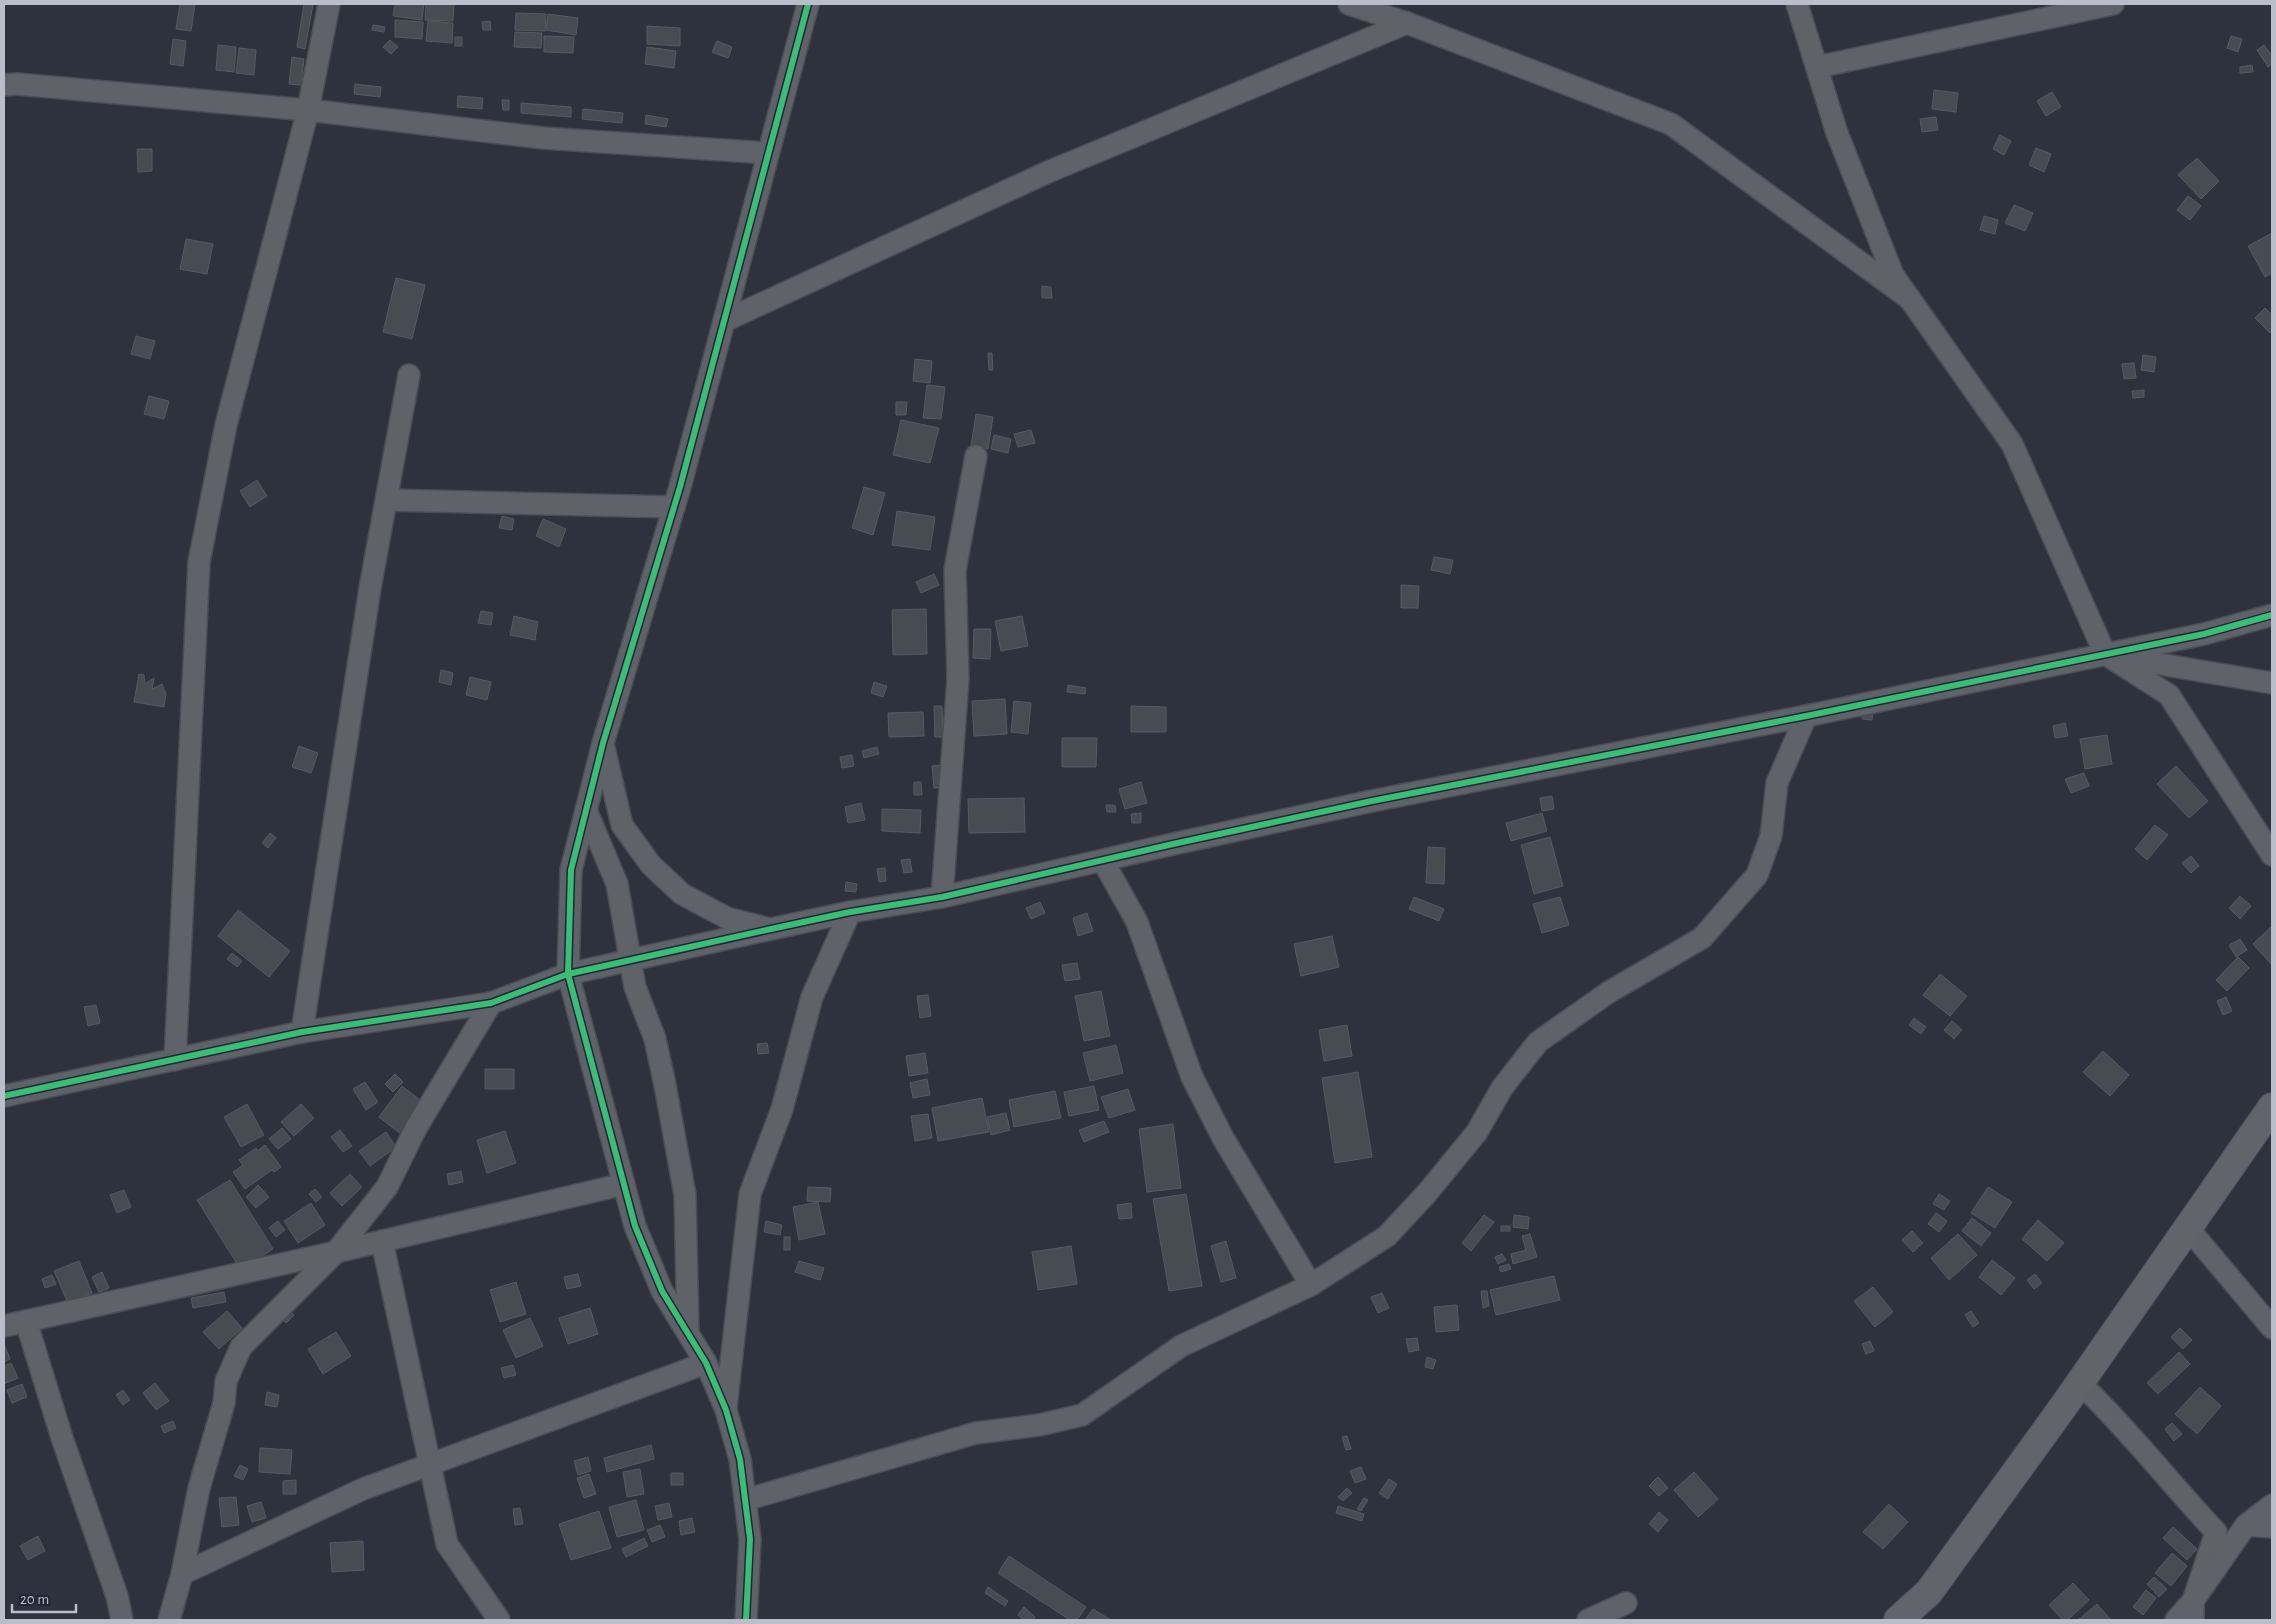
<svg xmlns="http://www.w3.org/2000/svg" width="2276" height="1624" viewBox="0 0 2276 1624" font-family="'Alegreya Sans',sans-serif">
  <style>
    .building { fill: #474b52; stroke: #575a63 }
    .lines { fill: none; stroke-linecap: round; stroke-linejoin: round }
    .minor-casing { stroke: #4b4d55; stroke-width: 24 }
    .major-casing { stroke: #4c4f58; stroke-width: 30 }
    .minor { stroke: #5f6269; stroke-width: 21 }
    .major { stroke: #61646b; stroke-width: 28 }
    .cycleway-casing { stroke: #212737; stroke-width: 9 }
    .cycleway { stroke: #3abd76; stroke-width: 6 }
  </style>
  <rect width="100%" height="100%" fill="#2e323c"/>
  <g class="building">
    <path d="M180 4H195L191 31 176 29Z"/>
    <path d="M304 4H313L305 49 297 47Z"/>
    <path d="M395 4H424L422 20 393 16Z"/>
    <path d="M426 4H454L453 21 425 20Z"/>
    <path d="M516 13 546 14 545 31 515 30Z"/>
    <path d="M548 14 578 18 576 35 546 30Z"/>
    <path d="M395 20 423 22 422 39 395 37Z"/>
    <path d="M428 21 453 23 452 43 426 41Z"/>
    <path d="M490 21 491 30H483L482 22Z"/>
    <path d="M373 25 385 27 384 32 372 30Z"/>
    <path d="M647 26 680 28V46L647 44Z"/>
    <path d="M515 32 542 33 541 48 514 47Z"/>
    <path d="M544 36 574 37 573 53 544 52Z"/>
    <path d="M2231 36 2242 39 2238 52 2227 48Z"/>
    <rect x="455" y="37" width="7" height="9"/>
    <path d="M173 39 186 41 183 66 170 64Z"/>
    <path d="M390 40 398 47 391 54 383 47Z"/>
    <path d="M717 41 732 47 728 58 712 52Z"/>
    <path d="M218 45 236 47 234 72 216 70Z"/>
    <path d="M2264 45 2272 56V64L2268 67 2257 50Z"/>
    <path d="M647 47 676 51 674 68 645 64Z"/>
    <path d="M239 48 256 50 254 75 236 73Z"/>
    <path d="M292 57 304 59 301 85 289 84Z"/>
    <path d="M2252 65 2253 72 2240 73V67Z"/>
    <path d="M355 84 381 87 380 97 354 94Z"/>
    <path d="M1934 90 1958 93 1956 112 1932 109Z"/>
    <path d="M2052 92 2061 107 2046 116 2037 101Z"/>
    <path d="M458 96 483 98 482 109 457 107Z"/>
    <path d="M502 100H509V110H503Z"/>
    <path d="M521 103 571 107V117L521 113Z"/>
    <path d="M583 109 623 113 622 123 582 119Z"/>
    <path d="M646 115 668 119 666 127 645 124Z"/>
    <path d="M1936 117 1938 130 1922 132 1920 119Z"/>
    <path d="M2000 135 2011 141 2004 155 1993 149Z"/>
    <path d="M2036 148 2051 154 2044 172 2029 165Z"/>
    <path d="M137 149H152V171L138 172Z"/>
    <path d="M2197 158 2219 181 2201 199 2178 175Z"/>
    <path d="M2188 196 2201 206 2190 220 2177 210Z"/>
    <path d="M2014 205 2033 213 2025 231 2005 223Z"/>
    <path d="M1984 216 1998 220 1995 234 1980 230Z"/>
    <path d="M2272 233V273L2265 277 2248 246Z"/>
    <path d="M186 239 213 244 207 274 180 269Z"/>
    <path d="M396 278 425 285 412 339 383 332Z"/>
    <path d="M1042 286 1051 287 1052 298H1042Z"/>
    <path d="M2265 308 2272 315V331L2270 333 2255 318Z"/>
    <path d="M136 336 155 341 150 359 131 354Z"/>
    <path d="M988 353H992L993 370H989Z"/>
    <path d="M2143 355 2156 357 2154 372 2141 370Z"/>
    <path d="M915 359 932 361 930 383 913 381Z"/>
    <path d="M2134 363 2136 378 2124 379 2122 364Z"/>
    <path d="M927 385 945 387 941 419 923 418Z"/>
    <path d="M2144 390V397L2133 398 2132 391Z"/>
    <path d="M149 396 169 401 164 419 144 414Z"/>
    <path d="M896 402H907L906 415H896Z"/>
    <path d="M976 414 993 417 988 449 971 446Z"/>
    <path d="M901 420 939 428 930 463 893 455Z"/>
    <path d="M1031 430 1035 443 1018 447 1014 434Z"/>
    <path d="M994 435 1011 439 1008 453 991 449Z"/>
    <path d="M257 480 267 496 250 507 240 491Z"/>
    <path d="M864 487 885 493 873 535 852 528Z"/>
    <path d="M897 511 935 517 930 550 892 545Z"/>
    <path d="M502 516 514 519 512 530 499 528Z"/>
    <path d="M543 519 566 529 559 547 536 536Z"/>
    <path d="M1434 557 1453 560 1450 574 1431 570Z"/>
    <path d="M934 574 939 585 921 593 916 582Z"/>
    <path d="M1401 585 1419 586 1418 608H1401Z"/>
    <path d="M926 609 927 654 893 655 892 610Z"/>
    <path d="M481 611 493 613 491 625 478 623Z"/>
    <path d="M514 616 538 622 535 640 510 635Z"/>
    <path d="M1022 616 1028 646 1001 651 995 621Z"/>
    <path d="M974 629H991L990 659 973 658Z"/>
    <path d="M441 670 453 673 451 685 439 682Z"/>
    <path d="M139 674 144 675 145 684 154 678 152 689 162 684 166 694 164 707 134 702Z"/>
    <path d="M470 677 491 682 487 700 466 695Z"/>
    <path d="M874 682 887 686 883 697 871 693Z"/>
    <path d="M1068 685 1086 688 1085 694 1067 692Z"/>
    <path d="M1005 699 1007 734 974 736 972 701Z"/>
    <path d="M1014 701 1031 703 1028 734 1011 732Z"/>
    <path d="M934 706H942L943 737H935Z"/>
    <path d="M1131 706 1166 707V732H1131Z"/>
    <path d="M1863 710 1873 712 1872 720 1862 719Z"/>
    <path d="M923 712 924 736 889 737 888 713Z"/>
    <path d="M2065 723 2068 736 2055 738 2053 726Z"/>
    <path d="M2107 735 2112 764 2085 769 2080 739Z"/>
    <path d="M1062 738H1097L1096 767H1062Z"/>
    <path d="M299 746 318 753 311 773 292 767Z"/>
    <path d="M877 747 879 754 864 758 862 751Z"/>
    <path d="M852 755 854 766 842 768 840 757Z"/>
    <path d="M941 765 943 787 934 788 932 766Z"/>
    <path d="M2176 766 2208 801 2189 818 2157 784Z"/>
    <path d="M2084 773 2089 786 2071 793 2065 779Z"/>
    <path d="M914 782H921L922 795H914Z"/>
    <path d="M1141 782 1147 803 1125 809 1119 789Z"/>
    <path d="M1552 796 1554 809 1542 811 1540 798Z"/>
    <path d="M1024 798 1025 832 969 833 968 799Z"/>
    <path d="M861 803 865 820 848 823 845 807Z"/>
    <path d="M1106 805H1115L1116 812H1107Z"/>
    <path d="M882 809 921 810 920 833 882 831Z"/>
    <path d="M1141 813V823H1132L1131 814Z"/>
    <path d="M1542 813 1547 831 1511 841 1506 823Z"/>
    <path d="M2155 825 2168 835 2147 860 2135 849Z"/>
    <path d="M270 833 276 838 268 848 262 843Z"/>
    <path d="M1550 837 1563 886 1534 894 1521 845Z"/>
    <path d="M1428 847 1445 848 1444 884 1426 883Z"/>
    <path d="M2191 856 2199 866 2191 873 2182 863Z"/>
    <path d="M910 859 912 872 904 873 901 860Z"/>
    <path d="M885 868 886 881 879 882 877 869Z"/>
    <path d="M846 882 857 884 856 892 845 891Z"/>
    <path d="M2240 896 2251 906 2240 919 2229 908Z"/>
    <path d="M1414 897 1444 909 1439 921 1409 909Z"/>
    <path d="M1560 897 1569 925 1542 933 1533 904Z"/>
    <path d="M1040 902 1045 913 1031 919 1026 908Z"/>
    <path d="M238 910 290 951 269 977 218 936Z"/>
    <path d="M1087 913 1093 931 1078 936 1073 918Z"/>
    <path d="M2272 926V965L2253 944Z"/>
    <path d="M1332 936 1339 967 1301 976 1294 944Z"/>
    <path d="M2240 939 2247 950 2236 957 2229 945Z"/>
    <path d="M232 953 242 961 237 967 227 959Z"/>
    <path d="M2238 957 2249 968 2227 991 2216 980Z"/>
    <path d="M1077 963 1080 979 1065 981 1062 965Z"/>
    <path d="M1940 974 1967 996 1950 1016 1923 995Z"/>
    <path d="M1101 991 1110 1036 1084 1041 1075 996Z"/>
    <path d="M928 995 931 1016 920 1018 917 996Z"/>
    <path d="M2226 997 2232 1011 2223 1015 2217 1001Z"/>
    <path d="M96 1005 100 1023 88 1026 84 1007Z"/>
    <path d="M1914 1018 1926 1027 1921 1034 1909 1025Z"/>
    <path d="M1952 1021 1962 1030 1954 1039 1944 1030Z"/>
    <path d="M1347 1025 1352 1056 1324 1061 1319 1030Z"/>
    <path d="M767 1043 769 1053 758 1054 757 1044Z"/>
    <path d="M1116 1045 1123 1073 1090 1081 1083 1053Z"/>
    <path d="M2103 1051 2129 1075 2110 1096 2083 1072Z"/>
    <path d="M925 1053 928 1073 909 1076 906 1056Z"/>
    <rect x="485" y="1069" width="29" height="20"/>
    <path d="M1358 1072 1372 1157 1335 1163 1322 1078Z"/>
    <path d="M395 1074 403 1082 393 1092 385 1084Z"/>
    <path d="M927 1079 930 1095 913 1098 910 1083Z"/>
    <path d="M365 1082 378 1102 366 1110 353 1089Z"/>
    <path d="M402 1086 424 1103 401 1134 379 1117Z"/>
    <path d="M1094 1086 1099 1110 1069 1116 1064 1092Z"/>
    <path d="M1128 1089 1135 1110 1109 1118 1101 1097Z"/>
    <path d="M1055 1091 1061 1118 1014 1127 1009 1100Z"/>
    <path d="M982 1098 989 1132 938 1141 932 1108Z"/>
    <path d="M247 1104 264 1135 241 1147 224 1117Z"/>
    <path d="M301 1104 314 1118 294 1136 281 1122Z"/>
    <path d="M1006 1113 1010 1130 991 1135 987 1117Z"/>
    <path d="M928 1114 932 1138 915 1141 911 1116Z"/>
    <path d="M1104 1121 1109 1132 1084 1142 1079 1130Z"/>
    <path d="M1173 1124 1181 1188 1147 1192 1139 1129Z"/>
    <path d="M282 1128 291 1139 278 1149 269 1139Z"/>
    <path d="M340 1130 352 1146 343 1152 331 1137Z"/>
    <path d="M505 1131 516 1163 487 1173 477 1140Z"/>
    <path d="M386 1132 396 1147 370 1166 359 1151Z"/>
    <path d="M265 1145 281 1167 274 1172 272 1170 245 1189 233 1172 243 1165 239 1160 256 1148 257 1151Z"/>
    <path d="M461 1171 463 1182 449 1185 447 1174Z"/>
    <path d="M350 1174 362 1187 342 1206 330 1193Z"/>
    <path d="M230 1180 273 1249 241 1270 197 1200Z"/>
    <path d="M258 1185 269 1197 256 1208 246 1197Z"/>
    <path d="M808 1187 831 1188 830 1202 807 1201Z"/>
    <path d="M1988 1187 2012 1202 1995 1228 1971 1213Z"/>
    <path d="M315 1189 322 1197 316 1202 309 1194Z"/>
    <path d="M124 1190 131 1207 117 1213 110 1195Z"/>
    <path d="M1186 1194 1202 1286 1169 1291 1153 1199Z"/>
    <path d="M1939 1194 1950 1201 1944 1210 1933 1204Z"/>
    <path d="M818 1202 825 1234 799 1240 793 1207Z"/>
    <path d="M311 1203 325 1225 298 1243 284 1221Z"/>
    <path d="M1131 1203 1132 1218 1119 1219 1117 1205Z"/>
    <path d="M1936 1213 1947 1221 1939 1232 1928 1224Z"/>
    <path d="M1484 1215 1494 1222 1471 1251 1462 1243Z"/>
    <path d="M1514 1215 1529 1217 1528 1229 1513 1227Z"/>
    <path d="M1972 1218 1991 1233 1981 1246 1962 1231Z"/>
    <path d="M2038 1220 2064 1243 2047 1261 2022 1239Z"/>
    <path d="M278 1221 285 1230 276 1237 269 1228Z"/>
    <path d="M766 1221 782 1225 780 1235 764 1232Z"/>
    <rect x="1501" y="1226" width="9" height="5"/>
    <path d="M1912 1231 1923 1243 1913 1252 1902 1240Z"/>
    <path d="M1530 1234 1537 1257 1513 1264 1511 1254 1526 1250 1522 1236Z"/>
    <path d="M1958 1234 1977 1255 1949 1280 1931 1258Z"/>
    <rect x="784" y="1237" width="6" height="13"/>
    <path d="M1226 1241 1236 1278 1221 1282 1211 1246Z"/>
    <path d="M1071 1246 1077 1284 1038 1290 1032 1252Z"/>
    <path d="M1502 1254 1506 1260 1498 1264 1495 1257Z"/>
    <path d="M1992 1260 2015 1278 2001 1295 1979 1277Z"/>
    <path d="M79 1261 92 1293 68 1303 54 1271Z"/>
    <path d="M799 1261 824 1268 820 1280 795 1272Z"/>
    <path d="M1509 1264 1511 1269 1501 1272 1499 1267Z"/>
    <path d="M102 1272 109 1288 99 1292 92 1277Z"/>
    <path d="M578 1274 581 1286 567 1289 564 1277Z"/>
    <path d="M2035 1274 2042 1283 2034 1289 2027 1280Z"/>
    <path d="M52 1275 56 1284 45 1288 42 1279Z"/>
    <path d="M1554 1276 1560 1300 1496 1315 1490 1290Z"/>
    <path d="M516 1282 526 1314 500 1322 490 1290Z"/>
    <path d="M1873 1287 1893 1312 1875 1327 1854 1301Z"/>
    <path d="M1481 1291H1487L1489 1306 1483 1308Z"/>
    <path d="M224 1292 226 1302 193 1308 191 1298Z"/>
    <path d="M1382 1293 1389 1308 1378 1313 1371 1297Z"/>
    <path d="M1457 1305 1459 1330 1436 1332 1434 1307Z"/>
    <path d="M590 1308 598 1334 568 1344 559 1318Z"/>
    <path d="M287 1309 294 1315 286 1323 280 1316Z"/>
    <path d="M227 1311 242 1328 219 1349 203 1332Z"/>
    <path d="M1971 1311 1979 1323 1973 1327 1965 1315Z"/>
    <path d="M530 1318 543 1346 516 1358 503 1330Z"/>
    <path d="M2180 1328 2192 1340 2183 1349 2171 1337Z"/>
    <path d="M336 1332 351 1356 323 1374 308 1349Z"/>
    <path d="M1417 1338 1419 1350 1409 1352 1406 1339Z"/>
    <path d="M1870 1341 1874 1351 1866 1354 1862 1344Z"/>
    <path d="M4 1344 10 1359 4 1362Z"/>
    <path d="M2179 1352 2190 1364 2158 1394 2147 1383Z"/>
    <path d="M1427 1357 1436 1360 1433 1369 1425 1367Z"/>
    <path d="M11 1363 18 1378 4 1384V1366Z"/>
    <path d="M513 1365 516 1375 504 1378 501 1368Z"/>
    <path d="M155 1383 169 1401 156 1410 143 1393Z"/>
    <path d="M22 1384 27 1397 12 1403 7 1390Z"/>
    <path d="M2200 1387 2221 1406 2197 1434 2175 1414Z"/>
    <path d="M123 1390 130 1400 123 1405 116 1395Z"/>
    <path d="M267 1392 279 1395 277 1407 265 1405Z"/>
    <path d="M173 1421 176 1428 164 1433 161 1426Z"/>
    <path d="M2172 1423 2182 1434 2174 1441 2165 1429Z"/>
    <path d="M1347 1436 1351 1449 1346 1450 1342 1437Z"/>
    <path d="M651 1445 654 1459 607 1472 604 1458Z"/>
    <path d="M260 1448 292 1450 290 1474 259 1472Z"/>
    <path d="M588 1457 591 1471 578 1475 574 1461Z"/>
    <path d="M240 1465 248 1469 243 1480 234 1476Z"/>
    <path d="M1361 1467 1366 1479 1355 1483 1350 1471Z"/>
    <path d="M640 1469 644 1494 627 1497 623 1472Z"/>
    <path d="M1694 1472 1718 1499 1698 1517 1674 1490Z"/>
    <rect x="671" y="1473" width="12" height="12"/>
    <path d="M589 1474 596 1494 584 1498 577 1478Z"/>
    <path d="M1658 1477 1668 1488 1659 1496 1649 1486Z"/>
    <path d="M1389 1479 1397 1484 1388 1499 1379 1493Z"/>
    <path d="M296 1480V1494H283V1481Z"/>
    <path d="M1347 1488 1352 1493 1343 1501 1338 1497Z"/>
    <path d="M236 1497 239 1525 222 1527 219 1498Z"/>
    <path d="M1364 1498 1368 1500 1361 1511 1357 1509Z"/>
    <path d="M636 1500 644 1530 617 1537 609 1507Z"/>
    <path d="M261 1502 266 1518 252 1522 247 1506Z"/>
    <path d="M669 1503 672 1517 658 1520 655 1506Z"/>
    <path d="M1889 1504 1908 1522 1883 1549 1863 1532Z"/>
    <path d="M1338 1506 1364 1514 1362 1521 1336 1513Z"/>
    <path d="M520 1508 523 1524 515 1525 513 1509Z"/>
    <path d="M599 1511 611 1548 571 1560 559 1524Z"/>
    <path d="M1659 1512 1668 1520 1658 1532 1649 1524Z"/>
    <path d="M692 1518 695 1532 681 1535 679 1521Z"/>
    <path d="M660 1525 665 1537 652 1542 647 1530Z"/>
    <path d="M2173 1527 2197 1549 2187 1560 2163 1538Z"/>
    <path d="M38 1536 45 1551 28 1560 20 1546Z"/>
    <path d="M644 1538 648 1546 626 1557 622 1549Z"/>
    <path d="M363 1541 364 1570 332 1572 330 1543Z"/>
    <path d="M2172 1553 2187 1566 2171 1586 2155 1573Z"/>
    <path d="M1009 1556 1086 1607 1077 1620H1070L998 1573Z"/>
    <path d="M2154 1577 2167 1589 2159 1597 2147 1584Z"/>
    <path d="M2073 1583 2089 1600 2068 1620H2063L2049 1605Z"/>
    <path d="M988 1587 1008 1601 1005 1606 985 1593Z"/>
    <path d="M2146 1590 2156 1598 2143 1615 2133 1607Z"/>
    <path d="M2097 1604 2111 1620H2078Z"/>
    <path d="M1024 1607 1035 1617 1033 1620H1024L1018 1615Z"/>
    <path d="M1093 1609 1111 1620H1085Z"/>
  </g>
  <g class="lines">
    <g class="minor-casing">
      <g id="minor">
        <path d="M329 4 308 110 543 138 768 153"/>
        <path d="M1349 4 1407 23"/>
        <path d="M1797 4 1837 133 1893 275 2012 444 2105 654 2169 695 2272 855"/>
        <path d="M1817 67 2113 4"/>
        <path d="M4 85 17 84 308 110 226 425 199 562 175 1060"/>
        <path d="M724 321 1048 172 1407 23 1671 124 1910 299"/>
        <path d="M388 500 674 507"/>
        <path d="M2118 657 2272 683"/>
        <path d="M604 748 622 825 651 865 682 894 727 918 766 928"/>
        <path d="M586 810 617 884 635 987 655 1039 665 1085 685 1195 688 1333"/>
        <path d="M1103 861 1137 922 1192 1077 1223 1138 1311 1285"/>
        <path d="M942 897 958 679 955 570 976 456"/>
        <path d="M302 1032 370 588 409 375"/>
        <path d="M4 1096 302 1032 491 1003 568 974 771 929 850 912 942 897 1173 844 1372 801 1806 716 2204 634 2272 615"/>
        <path d="M2188 1228 2272 1328"/>
        <path d="M382 1241 447 1544 499 1620"/>
        <path d="M26 1321 62 1438 117 1596 122 1620"/>
        <path d="M4 1326 336 1252 624 1184"/>
        <path d="M2080 1383C2129 1430 2170 1483 2216 1532L2193 1601V1620"/>
        <path d="M726 1407 750 1194 782 1109 812 997 850 912"/>
        <path d="M745 1500 976 1433 1039 1425 1082 1415 1181 1346 1311 1285 1387 1236 1427 1193 1477 1132 1502 1088 1538 1042 1609 992 1702 938 1757 875 1771 836 1777 783 1806 716"/>
        <path d="M2246 1525 2272 1505"/>
        <path d="M182 1574 363 1489 706 1363"/>
        <path d="M169 1620 182 1574 199 1488 224 1403 226 1381 241 1347 336 1252 387 1187 416 1128 491 1003"/>
        <path d="M746 1620 750 1539 740 1459 726 1410 706 1363 662 1291 635 1226 568 974 571 870 603 743 680 487 808 4"/>
        <path d="M1588 1620 1626 1603"/>
        <path d="M2176 1620 2193 1601 2246 1525 2272 1527"/>
      </g>
    </g>
    <g class="major-casing">
      <path id="major" d="M1898 1620 1929 1592 2063 1407 2272 1107"/>
    </g>
    <use href="#minor" class="minor"/>
    <use href="#major" class="major"/>
    <g class="cycleway-casing">
      <g id="cycleway">
        <path d="M4 1096 302 1032 491 1003 568 974 771 929 850 912 942 897 1173 844 1372 801 1806 716 2204 634 2272 615"/>
        <path d="M746 1620 750 1539 740 1459 726 1410 706 1363 662 1291 635 1226 568 974 571 870 603 743 680 487 808 4"/>
      </g>
    </g>
    <use href="#cycleway" class="cycleway"/>
  </g>
  <rect width="2276" height="1624" fill="none" stroke="#babecb" stroke-width="10"/>
  <path d="M12 1604v8h64v-8" fill="none" stroke="#babecb" stroke-width="2.5"/>
  <text x="20" y="1604" font-size="15" fill="#babecb" stroke="#212737" stroke-width="4" paint-order="stroke">20 m</text>
</svg>
